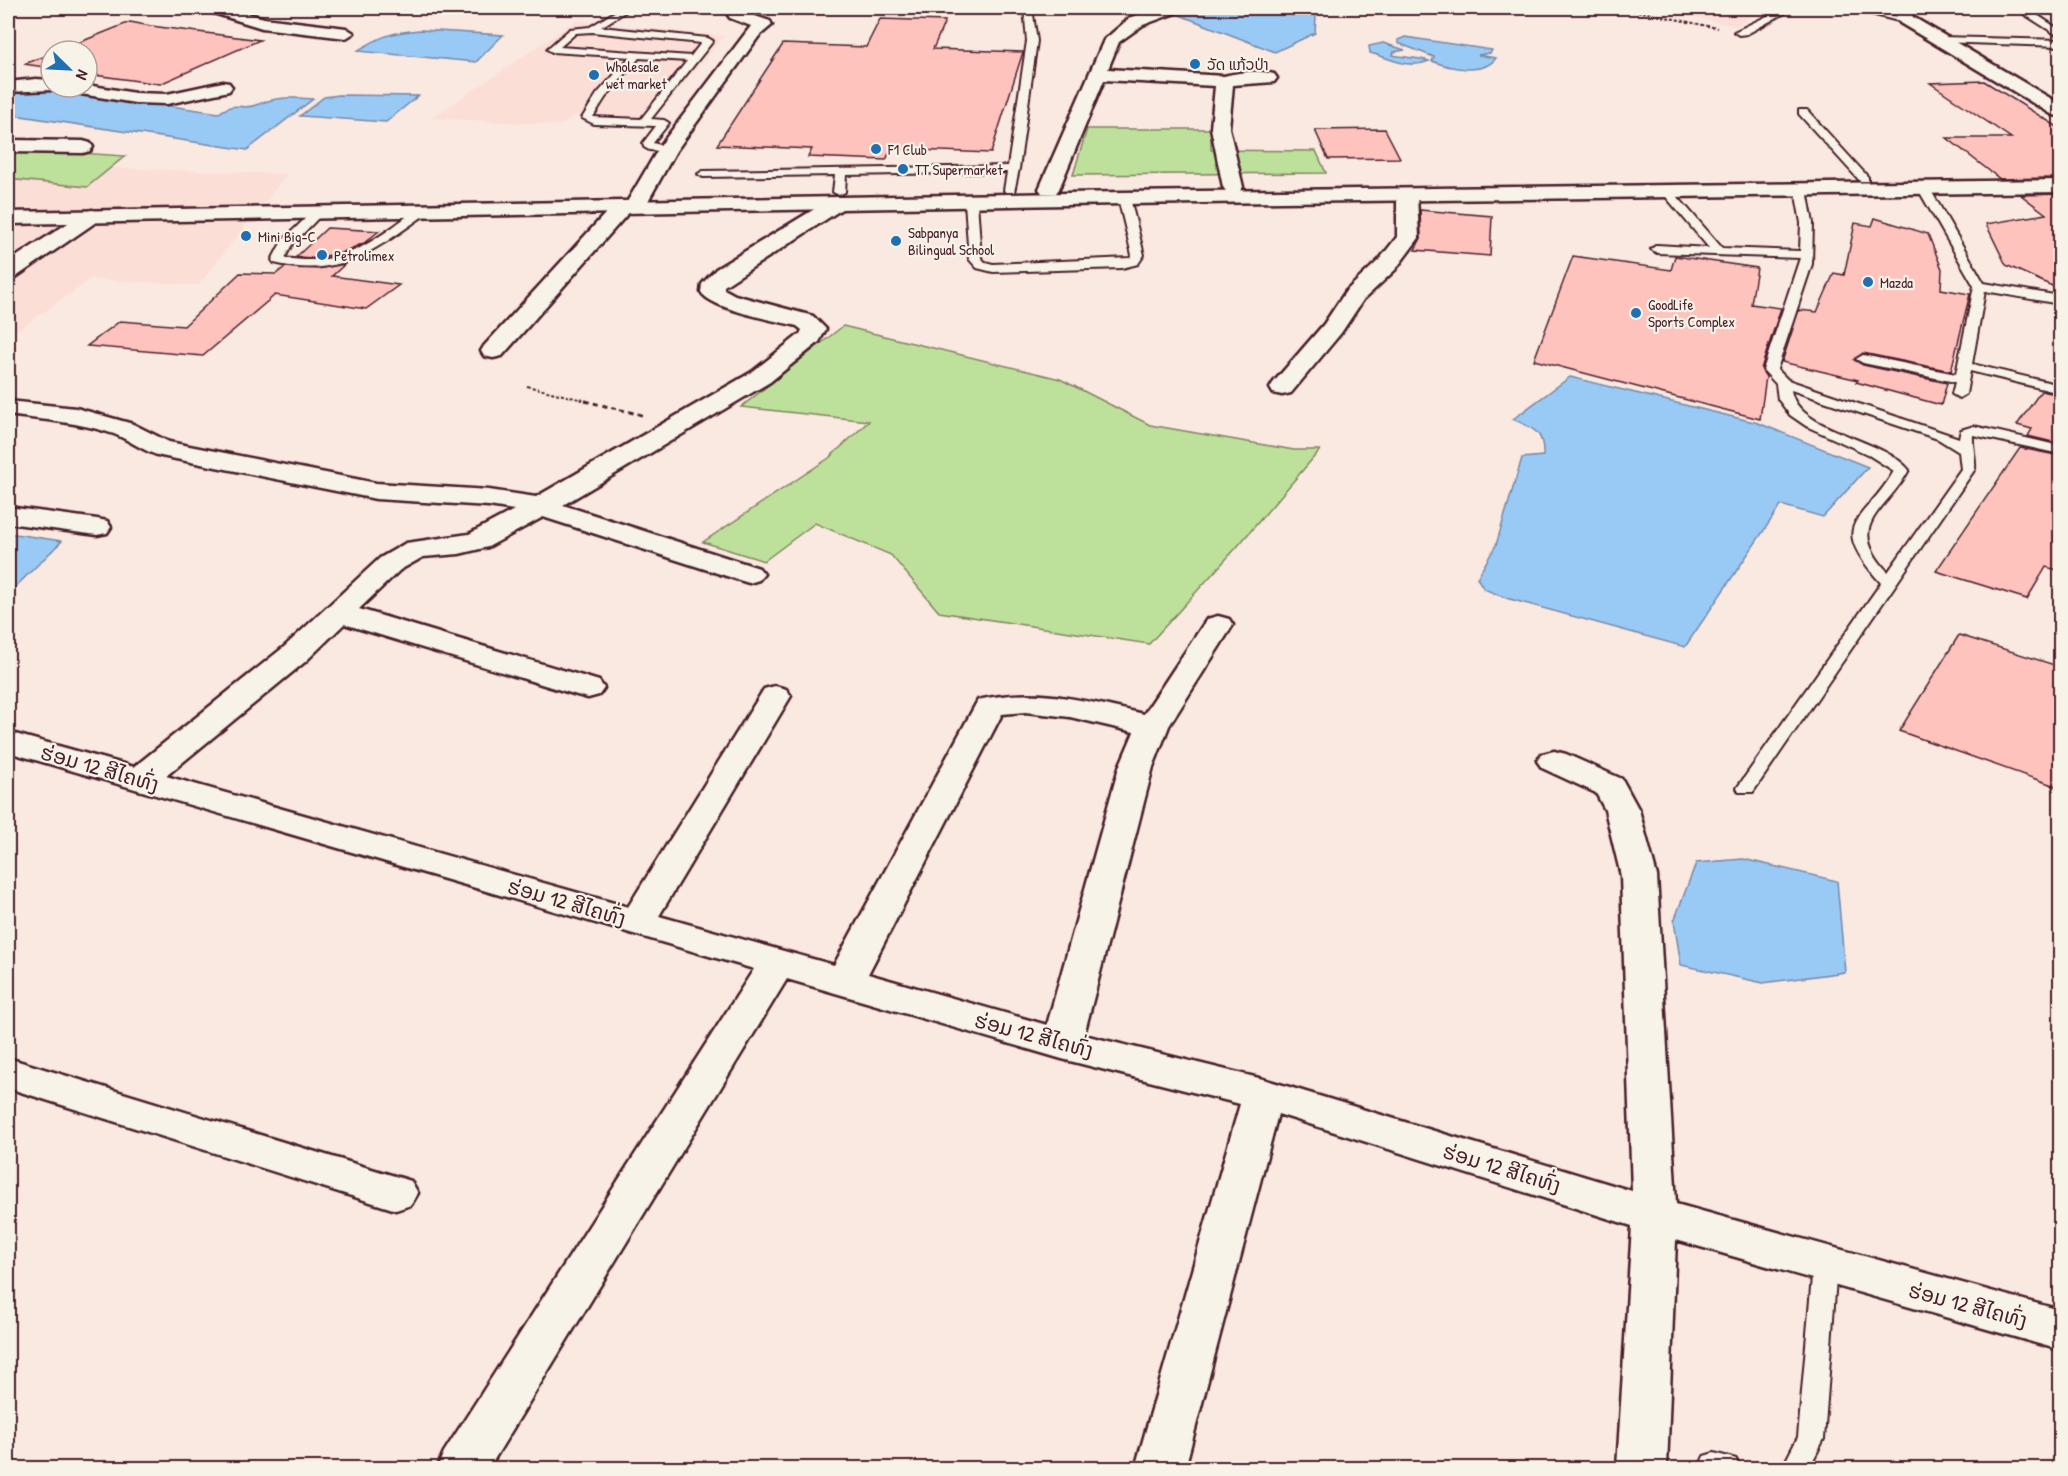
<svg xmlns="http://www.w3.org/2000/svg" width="2068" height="1476" viewBox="0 0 2068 1476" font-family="'Patrick Hand','Noto Sans Lao',sans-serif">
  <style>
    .built { fill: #fbded6 }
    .green { fill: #bde19b; stroke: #848063; stroke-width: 1.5 }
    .water { fill: #98caf5; stroke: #7986a4; stroke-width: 1.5 }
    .building { fill: #ffc3be; stroke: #4a1f2b; stroke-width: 1.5 }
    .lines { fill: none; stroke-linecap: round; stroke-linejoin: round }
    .service-casing { stroke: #4a1f2b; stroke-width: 4 }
    .minor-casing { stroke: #4a1f2b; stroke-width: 5 }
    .trunk-casing { stroke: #4a1f2b; stroke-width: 5 }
    .path-far1 { stroke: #4a1f2b; stroke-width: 2; stroke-dasharray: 3 2; stroke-linecap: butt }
    .path { stroke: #4a1f2b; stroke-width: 3; stroke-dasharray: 5 4; stroke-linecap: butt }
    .service { fill: #f7f3e8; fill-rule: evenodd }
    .minor { fill: #f7f3e8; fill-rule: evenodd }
    .trunk { fill: #f7f3e8; fill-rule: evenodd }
    .poi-dot { fill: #1f6fb2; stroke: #f7f3e8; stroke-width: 2 }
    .labels { text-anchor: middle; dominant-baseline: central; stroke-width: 4.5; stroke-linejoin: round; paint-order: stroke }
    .far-poi-label { font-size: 15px; fill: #4a1f2b; stroke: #f7f3e8; text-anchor: start }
    .near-street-label { font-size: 21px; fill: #4a1f2b; stroke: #f7f3e8 }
  </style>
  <rect width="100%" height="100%" fill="#f9e9e0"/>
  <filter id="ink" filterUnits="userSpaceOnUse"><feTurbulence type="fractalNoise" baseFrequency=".0167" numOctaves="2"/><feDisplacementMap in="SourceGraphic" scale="12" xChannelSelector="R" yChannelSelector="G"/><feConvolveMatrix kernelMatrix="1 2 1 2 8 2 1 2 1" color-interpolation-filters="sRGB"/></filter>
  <g filter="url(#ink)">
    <g class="built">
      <path d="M1652 8H1765L1736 26Z"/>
      <path d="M576 21 724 36 652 121 574 116 562 125 432 118Z"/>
      <path d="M111 168 287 174 198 285 91 279 8 337V179L87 187Z"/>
    </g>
    <g class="green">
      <path d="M1087 129H1211V150L1316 151 1326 173 1073 175Z"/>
      <path d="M8 148 125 156 87 187 8 179Z"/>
      <path d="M843 326 1060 379 1150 425 1294 450H1320L1237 547 1149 644 939 612 891 555 815 523 764 561 703 542 829 458 869 421 741 407Z"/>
    </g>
    <g class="water">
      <path d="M1187 8H1325L1327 9 1316 16 1315 33 1275 52 1177 14Z"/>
      <path d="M420 30 503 35 476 62 357 51C381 36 392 32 420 30Z"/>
      <path d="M1405 37 1492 50 1490 53 1478 55 1496 58C1483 76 1449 68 1432 61L1434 57 1398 43V40Z"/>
      <path d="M1383 43 1405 50 1394 52 1393 55C1406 58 1417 57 1429 61 1408 70 1390 58 1370 53L1369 46Z"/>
      <path d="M27 88H44L219 113C237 100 241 111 256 105 275 97 291 97 313 99L247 150 8 114V92Z"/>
      <path d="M339 95 418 96 386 122 300 116 324 97Z"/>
      <path d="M1570 377 1758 423 1868 467 1823 517 1781 505 1685 647 1506 598 1484 589 1477 578 1496 545 1522 458 1543 456C1544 431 1534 429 1513 419Z"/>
      <path d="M8 533 62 541 9 593H8Z"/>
      <path d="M1743 859 1837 881 1845 972 1763 983 1681 965 1674 921 1696 863Z"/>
    </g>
    <g class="building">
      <path d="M880 19 945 21 933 49 1023 52 991 153 891 149 886 160 808 157 812 149 717 145 783 44 866 47Z"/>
      <path d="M130 22 151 26 260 40 160 84 87 74V51H58Z"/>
      <path d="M51 54V68L24 64Z"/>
      <path d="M1984 81 2061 129V178L2000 179 1947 138H2011L1930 83Z"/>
      <path d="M1385 129 1400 158 1328 159 1315 130Z"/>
      <path d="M2061 194V290L2006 265 1986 224 2046 214 2021 195Z"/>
      <path d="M1420 210 1492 216 1490 256 1415 250 1421 238Z"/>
      <path d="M1875 218 1928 234 1942 269 1941 289 1970 294 1951 371 1863 353 1854 360 1863 365 1947 383 1941 405 1856 382 1858 380 1782 362 1799 310 1817 312 1834 273 1844 275 1855 223 1872 226Z"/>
      <path d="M327 228 379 231 364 243 341 253 315 258 296 257Z"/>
      <path d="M1573 256 1671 270 1675 256 1757 268 1751 304 1781 308 1761 369 1766 377 1760 419 1534 360Z"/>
      <path d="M345 264 332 276 399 285 366 309 275 295 203 356 87 346 120 321 184 326 240 273 276 274 285 267 318 269Z"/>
      <path d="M2041 391 2061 395V444L2028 436 2032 429 2017 425Z"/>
      <path d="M2020 448 2061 456V571L2046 567 2027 599 1936 571Z"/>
      <path d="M1959 635 2061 667V788L1899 731Z"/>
    </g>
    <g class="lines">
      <g class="service-casing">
        <g id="service">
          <path d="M611 8H625L628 10 601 27 708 38 713 41 651 119 664 120 669 123 653 143 671 148V152L649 150 644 147 643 143 656 126 594 124 582 118 597 94 630 57 552 52 547 49 570 29 590 27 616 11ZM592 32 701 43 691 56 560 47 576 33ZM639 58 687 61 641 119 593 117 605 98Z"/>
          <path d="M1024 8H1032L1037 41 1019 169 1014 192H1006L1004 190 1007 172 846 175 845 192 839 195 833 192 835 175 703 177 698 174 703 171 1008 166 1027 41Z"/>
          <path d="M1784 8H1794L1747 34 1739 35 1734 32Z"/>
          <path d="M1848 8H1862L1910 20 1906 23Z"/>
          <path d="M2023 8H2031V11L2060 30V37L2024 14Z"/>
          <path d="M1941 37 2060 40V46L1938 42V38Z"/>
          <path d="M1799 110H1807L1868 177V181H1860L1799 114Z"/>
          <path d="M1924 186 1930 189 1984 283 2060 296V304L1985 291 1972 364 2060 385V393L1970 371 1966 394 1959 398 1952 394 1955 382 1863 363 1856 359 1863 355 1956 374 1974 286 1918 189Z"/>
          <path d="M1801 187 1807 190 1813 223 1812 264 1777 369 1788 380 1959 438 1961 430 1974 426 2060 446V454L1973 435C1972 448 1976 456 1975 469L1753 792H1739L1737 788 1881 583C1825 520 1863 525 1894 471L1867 454 1806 426 1790 415 1778 399 1776 384 1763 370 1800 258 1657 253 1651 249 1657 245 1709 248 1661 191 1667 188 1671 189 1722 248 1800 251 1801 223 1795 190ZM1791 390 1938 439 1959 452 1961 469 1888 572C1843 524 1886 512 1909 470 1884 438 1797 432 1791 390Z"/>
          <path d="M1124 195 1130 198 1144 255 1138 264 1122 268 993 272 977 268 969 259 965 202 971 199 977 202 981 258 985 262 993 264 1130 258 1132 255 1118 198Z"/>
          <path d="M422 209 426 210V214C375 250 340 279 274 263L272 260 282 241 312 212 316 211 322 214 291 246 285 258C330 265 355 254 390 229 400 222 411 212 422 209Z"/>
          <path d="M1825 1255 1834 1258 1837 1265 1824 1439 1809 1468H1782L1798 1437 1813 1265 1816 1258Z"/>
          <path d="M1714 1453 1736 1459 1739 1468H1702L1700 1465 1704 1456Z"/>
        </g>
      </g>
      <g class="minor-casing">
        <g id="minor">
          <path d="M205 8H228L264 18 346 28 354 33 346 38 262 28 207 11Z"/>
          <path d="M737 8H755L749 14 770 21 772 25 759 36 676 151 643 210 630 211 502 356 493 358 484 356 481 351 484 346 615 203 627 202 660 146 751 26 730 18 728 15Z"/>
          <path d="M1161 8H1183L1181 11 1143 25 1119 42 1108 69 1224 76C1240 72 1258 70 1274 74L1277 78 1274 82 1233 85 1229 128 1243 187 1240 191H1226L1223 187 1211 128 1215 86 1104 80 1059 189 1056 193H1042L1039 189 1104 40 1131 17Z"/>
          <path d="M1892 8H1908L1913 17 2060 104V116L2053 115 1900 23Z"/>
          <path d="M36 79 51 80V87H59L51 90 8 92V82Z"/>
          <path d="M223 82 229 83 232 87 229 91 167 104 135 103 63 91 60 87H87V85L135 93 167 94Z"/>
          <path d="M8 140 83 141 90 143 93 147 90 151 83 153 8 152Z"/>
          <path d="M1407 189 1414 191 1417 195 1419 238 1395 270 1363 300 1341 333 1291 393 1282 395 1273 393 1270 388 1273 383 1324 324 1346 291 1379 260 1397 237V195L1400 191Z"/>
          <path d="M838 197 845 199 848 203 845 207 724 286V289L735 295 813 316 826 329 819 342 770 382 563 505 759 568 764 574 759 580 749 583 739 580 543 517 488 547 459 554 423 557 400 570 359 609 599 681 604 688 599 695 588 698 577 695 344 624 306 661 166 776 628 907 764 689 775 686 786 689 791 696 659 916 834 965 978 700C1036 686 1087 701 1144 714L1207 619 1218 616 1229 619 1233 625 1169 726 1153 767 1084 1035 1263 1079 1632 1191 1621 876 1605 810 1596 793 1542 768 1537 761 1542 754 1554 751 1566 754 1622 779 1639 810 1657 876 1676 1204 2060 1310V1350L1676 1240 1667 1468H1617L1632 1226 1278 1114 1185 1468H1135L1240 1104 1062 1059 787 979 489 1468H437L444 1452 754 969 8 752V732L134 767 284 647 380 558 406 543 469 534 514 510 489 506 376 499 161 456C144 452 130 440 114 434 80 422 43 420 8 415V401L76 408 133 424 169 442 376 483 489 490 536 497 752 372 800 334 802 330 797 326C774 320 713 310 701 292L702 284 716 269 831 199ZM1025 712 1070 717 1134 732 1119 767 1047 1025 868 974 1002 714Z"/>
          <path d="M92 210 99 212 102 216 99 220 16 277 8 279V262L85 212Z"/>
          <path d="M8 507 97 519 107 521 111 527 107 533 97 535 8 523Z"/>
          <path d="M8 1058 411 1181 418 1193 411 1205 396 1210 8 1088Z"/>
        </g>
      </g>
      <g class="trunk-casing">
        <path id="trunk" d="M2060 180V192L1124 204 8 224V212L1124 192Z"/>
      </g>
      <g class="path-far1">
        <path d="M1623 8 1717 28"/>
        <path d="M527 386 591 402"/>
      </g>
      <path class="path" d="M585 401 642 415"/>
      <use href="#service" class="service"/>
      <use href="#minor" class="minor"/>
      <use href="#trunk" class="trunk"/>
    </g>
  </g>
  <g class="poi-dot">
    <circle cx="1195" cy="64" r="6"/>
    <circle cx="594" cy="75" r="6"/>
    <circle cx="876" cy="149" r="6"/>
    <circle cx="903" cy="169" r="6"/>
    <circle cx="246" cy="236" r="6"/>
    <circle cx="896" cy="241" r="6"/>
    <circle cx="322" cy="255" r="6"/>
    <circle cx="1868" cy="282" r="6"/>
    <circle cx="1636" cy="313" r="6"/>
  </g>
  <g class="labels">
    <g class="far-poi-label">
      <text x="1207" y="64">ວັດ ແກ້ວປ່າ</text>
      <text x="606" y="66">Wholesale<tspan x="606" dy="17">wet market</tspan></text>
      <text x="888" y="149">F1 Club</text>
      <text x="915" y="169">TT Supermarket</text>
      <text x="908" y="232">Sabpanya<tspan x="908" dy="17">Bilingual School</tspan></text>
      <text x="258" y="236">Mini Big-C</text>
      <text x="334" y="255">Petrolimex</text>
      <text x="1880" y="282">Mazda</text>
      <text x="1648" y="304">GoodLife<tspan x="1648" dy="17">Sports Complex</tspan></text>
    </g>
    <g class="near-street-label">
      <text transform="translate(100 768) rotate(16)">ຮ່ອມ 12 ສີໄຄທົ່ງ</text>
      <text transform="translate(567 902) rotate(16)">ຮ່ອມ 12 ສີໄຄທົ່ງ</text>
      <text transform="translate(1034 1035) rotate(15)">ຮ່ອມ 12 ສີໄຄທົ່ງ</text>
      <text transform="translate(1502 1168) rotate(17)">ຮ່ອມ 12 ສີໄຄທົ່ງ</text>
      <text transform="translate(1968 1305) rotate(15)">ຮ່ອມ 12 ສີໄຄທົ່ງ</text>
    </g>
  </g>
  <rect width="2068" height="1476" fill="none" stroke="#f7f3e8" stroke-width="30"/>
  <rect x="15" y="15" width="2038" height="1446" fill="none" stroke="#4a1f2b" stroke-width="2" filter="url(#ink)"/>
  <g transform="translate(69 69) rotate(114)"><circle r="28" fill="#f7f3e8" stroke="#b29e9c" stroke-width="1.5"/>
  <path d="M0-4.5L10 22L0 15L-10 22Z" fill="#1f6fb2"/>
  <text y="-9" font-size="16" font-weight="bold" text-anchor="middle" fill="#4a1f2b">N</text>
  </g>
</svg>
